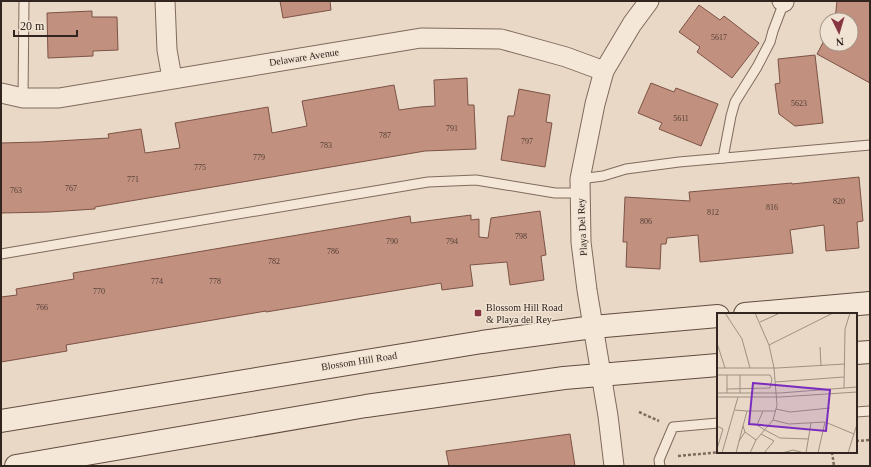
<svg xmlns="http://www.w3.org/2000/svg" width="871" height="467" viewBox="0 0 871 467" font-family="Georgia,serif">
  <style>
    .building { fill: #c1907f; stroke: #7c5346 }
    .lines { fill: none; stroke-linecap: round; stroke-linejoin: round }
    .lane-casing { stroke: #806a5d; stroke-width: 11 }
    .street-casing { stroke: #806a5d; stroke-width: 21 }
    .secondary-casing { stroke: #624c40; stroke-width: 24 }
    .path { stroke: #806a5d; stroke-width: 2.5; stroke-dasharray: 3 2; stroke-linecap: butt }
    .lane { stroke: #f4e7d7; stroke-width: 9 }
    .street { stroke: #f4e7d7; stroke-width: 19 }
    .secondary { stroke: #f4e7d7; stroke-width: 22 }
    .poi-dot { fill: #883542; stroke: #f0e3d3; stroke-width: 1.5 }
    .labels { text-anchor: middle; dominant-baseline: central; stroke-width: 3; stroke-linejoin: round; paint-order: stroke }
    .number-label { font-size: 8px; fill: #564037 }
    .street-label { font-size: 10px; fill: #32251f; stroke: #f0e3d3 }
    .poi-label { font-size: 10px; fill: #32251f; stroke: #f0e3d3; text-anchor: start }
    .inset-road { fill: none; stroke: #9f9083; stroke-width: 1 }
    .view { fill: #7b2cbf; fill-opacity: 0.15; stroke: #7b2cbf; stroke-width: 2 }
    .inset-edge { fill: none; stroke: #32251f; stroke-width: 2 }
  </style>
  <rect width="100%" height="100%" fill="#e8d8c5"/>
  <g class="building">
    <path d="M280 1H330L331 10 283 18Z"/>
    <path d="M837 1H870V83L817 54 827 35V44H851V20H835Z"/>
    <path d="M699 5 720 20 724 16 759 43 732 78 697 52 700 47 679 32Z"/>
    <path d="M92 11V17H117L118 50 93 51V56L48 58 47 13Z"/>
    <path d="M815 55 823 123 795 126 779 114 775 84 780 83 778 59Z"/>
    <path d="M467 78 468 105H474L476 149 425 151 95 207V209L49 212 1 213V143L40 142 109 138 108 134 141 129 145 153 180 148 175 123 268 107 272 133 307 126 302 101 394 85 399 110 420 107 435 106 434 80Z"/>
    <path d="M651 83 674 92 676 88 718 104 701 146 659 129 662 123 638 113Z"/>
    <path d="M519 89 550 95 546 122 552 123 545 167 501 160 508 116H514Z"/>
    <path d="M859 177 863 221 857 222 859 248 826 251 824 225 790 230 793 253 700 262 698 235 667 238 666 244H661L660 269 626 267 627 242H623L625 197 690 201 689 192 792 183V184Z"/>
    <path d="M540 211 546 255 541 256 544 280 510 285 507 262 470 265 473 286 442 290 441 283 266 312V311L66 345 67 351 1 362V297L17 295 16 289 74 279 73 273 410 216 411 223 471 215V220L479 219V237L488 238 491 218Z"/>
    <path d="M570 434 575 466H449L446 451Z"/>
  </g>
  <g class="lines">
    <g class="lane-casing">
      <g id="lane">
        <path d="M23 98 24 1"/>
        <path d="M723 158 731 116 735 102 757 67 770 42 773 31 784 2"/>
        <path d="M580 179 603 176 626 169 679 162 870 145"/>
        <path d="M1 254 428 182 476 180 555 193H580"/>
        <path d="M856 412 870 411"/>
        <path d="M660 466 659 460 673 427 718 423"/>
      </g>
    </g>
    <g class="street-casing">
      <g id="street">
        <path d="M165 1 167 50 172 78"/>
        <path d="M782 1 784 2"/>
        <path d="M1 93 23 98H59L421 38 501 39 566 57 604 71"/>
        <path d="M614 466 608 416 587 290 581 242 580 179 595 104 604 71 632 24 649 1"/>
      </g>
    </g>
    <g class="secondary-casing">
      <g id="secondary">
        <path d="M745 314 870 303"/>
        <path d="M856 353 870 352"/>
        <path d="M1 421 482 342 593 327 718 316"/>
        <path d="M16 466 366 406 564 378 718 365"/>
      </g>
    </g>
    <g class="path">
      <path d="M639 412 659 421"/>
      <path d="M856 441 870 440"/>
      <path d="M832 452 834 466"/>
      <path d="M678 456 721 452"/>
    </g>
    <use href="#lane" class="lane"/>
    <use href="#street" class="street"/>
    <use href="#secondary" class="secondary"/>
  </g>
  <rect class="poi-dot" x="474" y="309" width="8" height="8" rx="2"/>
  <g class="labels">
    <g class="number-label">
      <text x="719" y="37">5617</text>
      <text x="799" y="103">5623</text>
      <text x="681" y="118">5611</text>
      <text x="452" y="128">791</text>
      <text x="385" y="135">787</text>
      <text x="527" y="141">797</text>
      <text x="326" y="145">783</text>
      <text x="259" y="157">779</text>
      <text x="200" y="167">775</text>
      <text x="133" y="179">771</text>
      <text x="71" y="188">767</text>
      <text x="16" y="190">763</text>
      <text x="839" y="201">820</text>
      <text x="772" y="207">816</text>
      <text x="713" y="212">812</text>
      <text x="646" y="221">806</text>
      <text x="521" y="236">798</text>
      <text x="392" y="241">790</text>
      <text x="452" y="241">794</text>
      <text x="333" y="251">786</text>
      <text x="274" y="261">782</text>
      <text x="157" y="281">774</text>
      <text x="215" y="281">778</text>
      <text x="99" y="291">770</text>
      <text x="42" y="307">766</text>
    </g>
    <g class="street-label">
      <text transform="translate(304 57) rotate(-9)">Delaware Avenue</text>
      <text transform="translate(582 227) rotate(-93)">Playa Del Rey</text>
      <text transform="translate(359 361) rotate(-9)">Blossom Hill Road</text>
    </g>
    <g class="poi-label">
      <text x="486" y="307">Blossom Hill Road<tspan x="486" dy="12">&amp; Playa del Rey</tspan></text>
    </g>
  </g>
  <g transform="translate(717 313)">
    <rect width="140" height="140" fill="#e8d8c5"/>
    <path class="inset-road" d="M8 0 25 26 33 55M43 9 63 0M0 30 8 55M52 32 116 0M103 34 104 53M0 55H60L128 51M0 62H53L55 66 53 75 10 76M10 62V80M23 62V80M58 69 127 64M127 75 128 16 133 0M0 80H63L140 74M0 84H63L140 79M59 96 73 99 113 95M18 97 30 98M46 98 40 112 48 117 63 125 92 126M56 107 72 111 108 109 137 121M0 113 6 116 0 136M26 113 30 98H59M28 119 39 127M44 121 57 128 47 140M5 140 21 84M19 140 26 113 28 119 22 128M33 140 39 127 56 107 60 92 57 55 52 32 38 0M65 140 76 137 87 140M89 140 94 110M101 140 108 109M131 140 140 111"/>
    <path class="view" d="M36 70 113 77 109 118 32 111Z"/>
    <rect width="140" height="140" class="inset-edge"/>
  </g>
  <rect width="871" height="467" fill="none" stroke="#32251f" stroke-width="4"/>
  <g transform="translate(839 32) rotate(175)"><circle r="19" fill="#f0e3d3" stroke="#a4978b"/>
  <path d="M0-3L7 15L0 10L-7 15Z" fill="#883542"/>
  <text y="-6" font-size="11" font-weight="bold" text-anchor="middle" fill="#32251f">N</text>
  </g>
  <path d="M14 30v6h63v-6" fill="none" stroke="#32251f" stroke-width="2"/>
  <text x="20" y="30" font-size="12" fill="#32251f" stroke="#f0e3d3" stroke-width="3" paint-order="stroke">20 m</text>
</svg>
